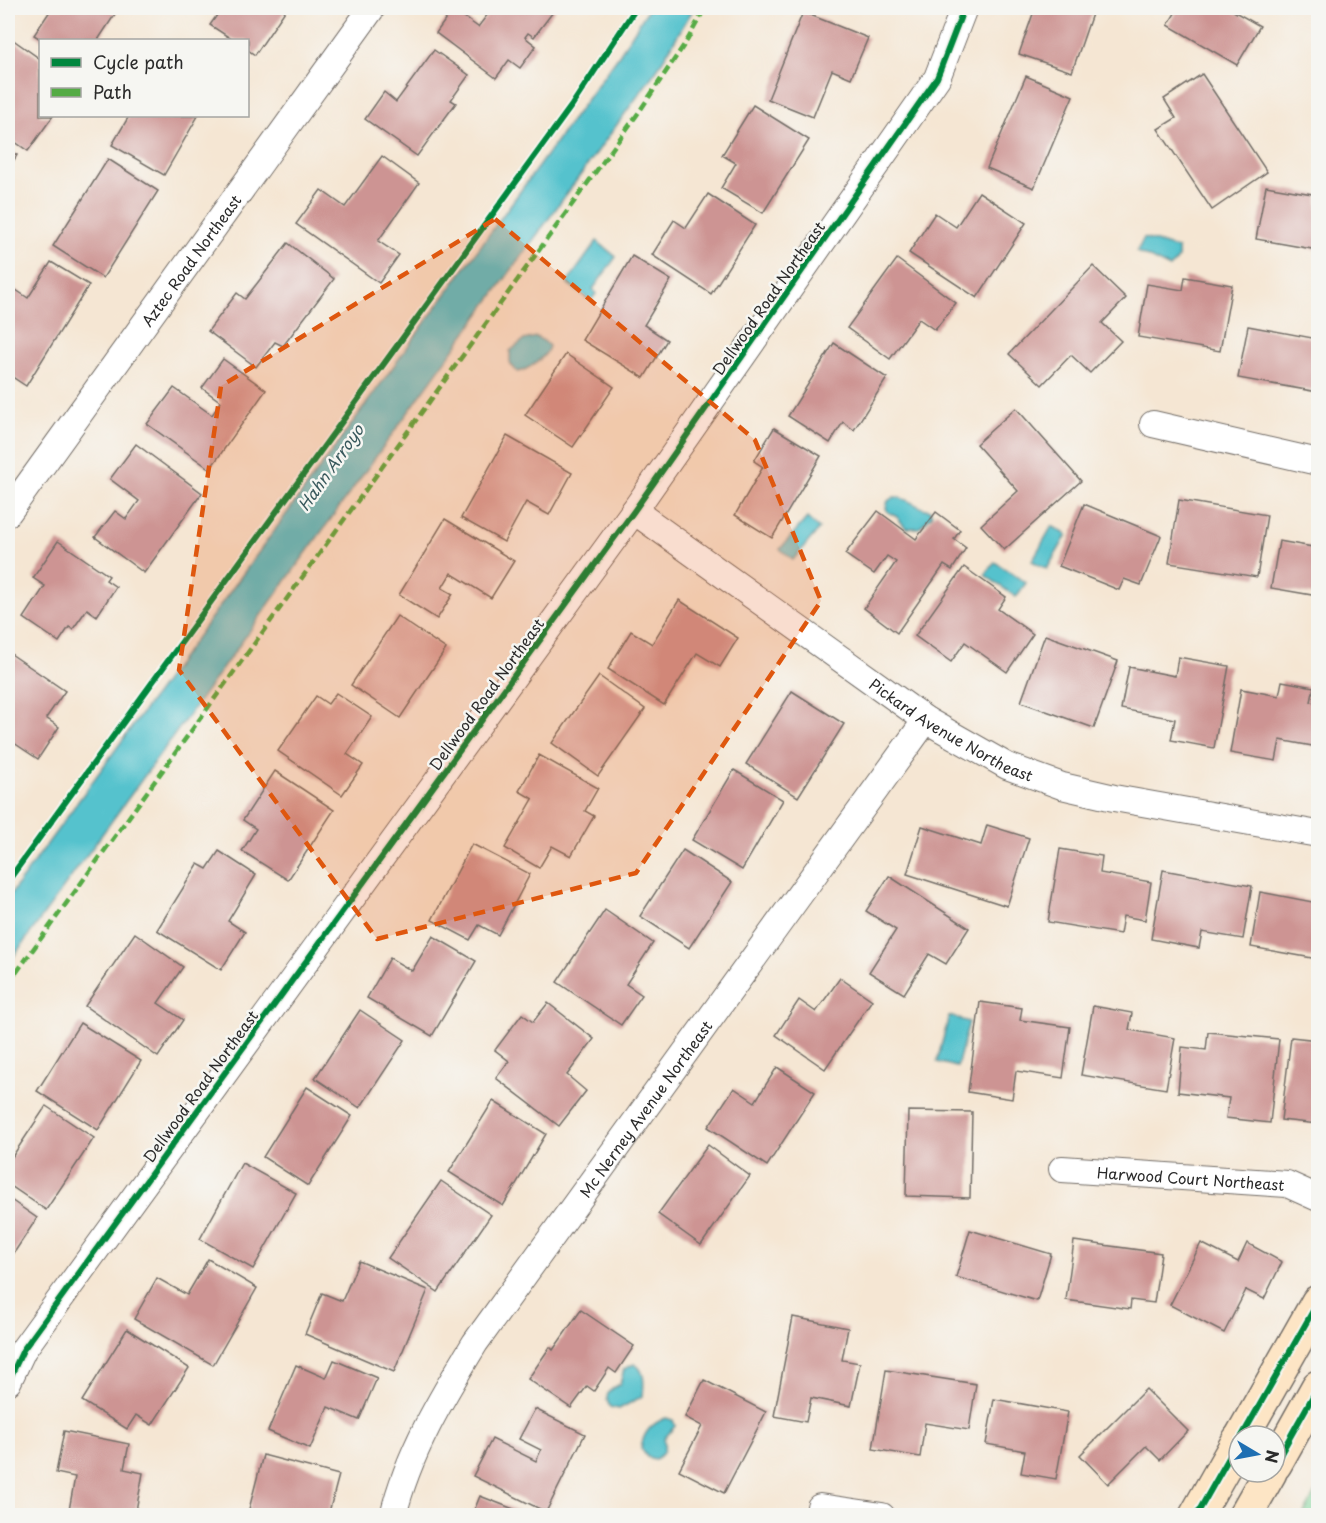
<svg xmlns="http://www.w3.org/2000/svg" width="1326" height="1523" viewBox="0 0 1326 1523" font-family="'Playpen Sans',sans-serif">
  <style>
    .green { fill: #7ed498; stroke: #548062; stroke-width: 1.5 }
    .water { fill: #55c2cd; stroke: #40767c; stroke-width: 1.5 }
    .building { fill: #cd9493 }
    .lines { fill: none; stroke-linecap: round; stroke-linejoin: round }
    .street-casing { stroke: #726c66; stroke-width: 28 }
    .secondary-casing { stroke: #726c66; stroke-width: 36 }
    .street { stroke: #fff; stroke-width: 26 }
    .secondary { stroke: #fde5c5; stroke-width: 33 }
    .quiet { stroke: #54ab44; stroke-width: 4.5; stroke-dasharray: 9 4.5; stroke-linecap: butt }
    .cycleway-casing { stroke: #f6f6f2; stroke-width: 10 }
    .cycleway { stroke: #00873e; stroke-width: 6 }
    .marked { fill: #df570e; fill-opacity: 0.2; stroke: #df570e; stroke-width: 4.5; stroke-dasharray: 12 8; stroke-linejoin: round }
    .labels { text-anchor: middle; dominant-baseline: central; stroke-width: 5; stroke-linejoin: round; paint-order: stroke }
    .street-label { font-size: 15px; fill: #2b2b2b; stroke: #f6f6f2 }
    .water-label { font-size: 16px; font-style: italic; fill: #38585c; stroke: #f6f6f2 }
  </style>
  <rect width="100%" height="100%" fill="#f6f6f2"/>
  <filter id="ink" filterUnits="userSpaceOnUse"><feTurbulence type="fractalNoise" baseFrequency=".0167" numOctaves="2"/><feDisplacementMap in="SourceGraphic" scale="12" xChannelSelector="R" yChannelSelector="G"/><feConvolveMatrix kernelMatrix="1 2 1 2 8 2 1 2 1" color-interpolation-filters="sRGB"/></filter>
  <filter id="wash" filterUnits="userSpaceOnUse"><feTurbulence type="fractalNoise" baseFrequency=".008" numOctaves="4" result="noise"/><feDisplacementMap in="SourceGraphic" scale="24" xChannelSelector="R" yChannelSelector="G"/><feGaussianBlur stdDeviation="1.35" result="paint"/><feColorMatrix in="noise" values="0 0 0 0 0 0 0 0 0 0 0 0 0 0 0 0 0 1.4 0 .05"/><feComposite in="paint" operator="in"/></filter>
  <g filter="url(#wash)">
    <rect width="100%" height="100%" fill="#f5e6d3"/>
    <path class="green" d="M1318 1488V1515H1303Z"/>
    <g class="water">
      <path d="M649 8H694L658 68 8 964V898L619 55Z"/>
      <path d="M1144 238 1178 249C1179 263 1177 258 1170 268L1137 252Z"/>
      <path d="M597 241 616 257 593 289 596 294 592 299 587 298 567 283Z"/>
      <path d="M536 337 544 341 549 346C547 357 528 370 517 372L510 363V351L524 340Z"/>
      <path d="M894 497C908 497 916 508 930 510L932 515 919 528H906L897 517 888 512 886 508 888 501Z"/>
      <path d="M807 518 819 529 793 560 780 549Z"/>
      <path d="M1052 526 1067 535 1047 569 1032 561Z"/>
      <path d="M995 562 1026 583 1016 597 985 575Z"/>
      <path d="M949 1016 969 1022 957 1067 937 1062Z"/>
      <path d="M634 1364C646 1370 644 1384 643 1396L619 1409 610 1407C603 1395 609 1390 620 1384L624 1369Z"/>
      <path d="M666 1418 673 1420 675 1426 664 1439C665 1449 665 1454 655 1459L647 1457 641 1448C643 1433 652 1423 666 1418Z"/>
    </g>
    <g id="blocks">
      <g class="building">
        <path d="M52 8H119L98 40H42L34 35Z"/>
        <path d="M222 8H287L255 55 248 50V40H233L210 25Z"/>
        <path d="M487 8H556L534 37 528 33 525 37 536 46 520 68 509 60 496 78 436 33 453 9 478 27 491 10Z"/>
        <path d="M1035 8H1094L1072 72 1019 54Z"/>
        <path d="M1178 8H1228L1260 26 1237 65 1168 25Z"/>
        <path d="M803 12 868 38 851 78 832 70 813 117 768 99Z"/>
        <path d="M12 39 40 59V116H53L28 151 8 137V82L11 76 8 73V45Z"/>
        <path d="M434 50 469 75 451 100 456 103 417 156 365 119 384 92 396 102Z"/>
        <path d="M1202 74 1267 172 1212 210 1158 129 1176 118 1164 99Z"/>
        <path d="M1026 76 1073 96 1034 188 987 168Z"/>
        <path d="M753 105 809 140 763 213 721 188 736 163 722 155Z"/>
        <path d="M129 116H198L164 175 112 145Z"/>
        <path d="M8 150 17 155 8 170Z"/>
        <path d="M382 156 419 183 378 241 399 255 379 283 296 224 321 190 345 207Z"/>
        <path d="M108 159 158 191 103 278 53 246Z"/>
        <path d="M1266 186 1318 195V250L1256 239Z"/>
        <path d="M979 192 1026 223 977 298 909 253 935 213 956 227Z"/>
        <path d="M708 194 755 225 711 294 652 255 674 220 686 228Z"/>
        <path d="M288 243 334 279 283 346 275 342 256 367 208 331 237 293 245 299Z"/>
        <path d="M632 256 671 280 644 325 667 340 644 378 582 340Z"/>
        <path d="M897 259 956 303 935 330 919 319 890 359 847 328Z"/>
        <path d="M51 262 89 285 26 386 8 374V304L16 290 28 298Z"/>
        <path d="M1093 266 1126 298 1102 323 1121 341 1090 373 1071 355 1042 385 1009 354Z"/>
        <path d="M1185 277 1232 285 1220 351 1138 337 1147 284 1183 290Z"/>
        <path d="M1248 326 1318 339V392L1238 378Z"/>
        <path d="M834 343 887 378 854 430 843 422 830 443 788 416Z"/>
        <path d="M566 354 614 387 573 447 525 415Z"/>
        <path d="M223 359 266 390 210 469 147 424 174 388 212 415 221 402 202 388Z"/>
        <path d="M1016 408 1081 481 1004 550 981 525 1018 491 976 444Z"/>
        <path d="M774 428 821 456 772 538 735 515 763 467 754 461Z"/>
        <path d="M507 436 572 473 549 515 526 502 504 542 461 518Z"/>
        <path d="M136 444 202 493 144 573 95 537 115 511 126 519 139 501 110 479Z"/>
        <path d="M1179 500 1267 515 1257 577 1169 563Z"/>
        <path d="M1084 504 1161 536 1141 585 1124 579 1119 590 1059 566Z"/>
        <path d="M878 511 916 539 936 512 960 530 954 539 966 548 952 570 944 565 897 633 864 608 896 562 887 556 874 574 845 554Z"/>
        <path d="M445 519 514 561 491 598 451 573 442 588 453 594 437 619 399 595Z"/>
        <path d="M58 541 109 576 106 580 116 587 97 616 87 609 73 629 69 627 59 642 24 618 45 586 33 578Z"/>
        <path d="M1279 541 1318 548V596L1271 588Z"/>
        <path d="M964 567 1006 597 998 609 1033 634 1007 672 965 642 951 662 915 636Z"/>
        <path d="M679 600 738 638 720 667 697 653 664 705 608 669 631 631 652 644Z"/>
        <path d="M397 616 446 649 400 718 351 685Z"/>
        <path d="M1045 635 1118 661 1094 728 1021 702Z"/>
        <path d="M8 652 65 691 46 718 59 727 38 759 14 743 8 752Z"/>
        <path d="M1178 657 1229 666 1214 748 1171 740 1175 719 1121 709 1129 667 1175 676Z"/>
        <path d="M599 676 645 709 598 776 552 743Z"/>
        <path d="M1282 681 1314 687 1311 702 1318 704V747L1280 740 1276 761 1230 753 1241 689 1279 696Z"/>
        <path d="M792 691 844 724 798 797 746 764Z"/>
        <path d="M336 693 372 717 347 754 363 765 342 795 278 751 316 696 328 704Z"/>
        <path d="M539 755 598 788 585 811 594 816 571 856 552 846 539 868 505 848 533 799 519 791Z"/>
        <path d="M734 770 783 800 742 870 692 840Z"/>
        <path d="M275 771 334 810 288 880 242 851 256 829 243 820Z"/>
        <path d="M987 825 1029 838 1007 906 907 874 922 826 981 845Z"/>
        <path d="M472 844 530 874 498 935 479 925 470 940 432 920Z"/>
        <path d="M1060 849 1102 856 1100 873 1151 882 1145 920 1123 916 1120 934 1048 922Z"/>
        <path d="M683 850 732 882 689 948 640 916Z"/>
        <path d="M219 851 256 875 228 921 245 932 221 970 157 930 198 864 207 869Z"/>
        <path d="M1163 870 1252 886 1243 939 1202 932 1199 948 1151 939Z"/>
        <path d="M889 876 969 928 946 964 929 954 904 994 869 972 896 930 866 911Z"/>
        <path d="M1260 892 1318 903V959L1251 947Z"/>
        <path d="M605 910 653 943 626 984 642 995 621 1025 557 982Z"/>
        <path d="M135 933 183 967 158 1003 183 1020 158 1057 85 1006Z"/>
        <path d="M433 936 476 961 432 1036 367 998 390 958 412 971Z"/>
        <path d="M840 978 872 1000 825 1069 776 1035 799 1000 816 1012Z"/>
        <path d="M980 1002 1022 1008 1020 1020 1070 1027 1063 1078 1016 1071 1012 1099 968 1092Z"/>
        <path d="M548 1003 594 1039 567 1075 586 1091 559 1126 496 1078 509 1061 495 1050 522 1014 533 1022Z"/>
        <path d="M1093 1006 1132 1013 1129 1030 1175 1038 1166 1089 1081 1075Z"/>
        <path d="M360 1010 405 1040 360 1108 315 1078Z"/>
        <path d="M80 1023 141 1061 98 1130 37 1091Z"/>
        <path d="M1208 1032 1279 1039 1270 1123 1226 1118 1229 1098 1178 1092 1182 1047 1206 1050Z"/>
        <path d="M1291 1037 1318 1040V1124L1281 1120Z"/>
        <path d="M777 1067 815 1092 767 1166 708 1127 734 1088 755 1102Z"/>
        <path d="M307 1087 352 1116 308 1186 263 1157Z"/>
        <path d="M493 1101 546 1134 503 1206 449 1172Z"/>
        <path d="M46 1106 94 1138 46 1210 8 1184V1163Z"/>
        <path d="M908 1111 972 1112 970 1198 906 1196Z"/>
        <path d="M708 1145 750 1176 701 1245 658 1214Z"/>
        <path d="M242 1163 296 1193 253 1269 200 1239Z"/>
        <path d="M441 1181 491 1215 438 1292 388 1258Z"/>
        <path d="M8 1198 37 1218 8 1262Z"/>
        <path d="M970 1230 1051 1254 1037 1301 956 1277Z"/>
        <path d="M1074 1241 1161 1253 1154 1303 1131 1300 1130 1309 1066 1300Z"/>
        <path d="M1201 1243 1238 1262 1247 1243 1282 1262 1264 1299 1246 1290 1224 1333 1170 1305Z"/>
        <path d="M208 1259 257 1288 213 1365 134 1319 157 1278 187 1295Z"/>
        <path d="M359 1261 428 1290 394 1372 305 1334 322 1293 342 1301Z"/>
        <path d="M581 1310 634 1346 616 1373 609 1368 594 1391 587 1386 571 1408 528 1379 550 1347 553 1350Z"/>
        <path d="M793 1317 848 1328 842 1360 860 1363 851 1406 811 1398 806 1422 774 1416Z"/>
        <path d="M127 1329 189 1368 152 1425 136 1415 127 1429 82 1401Z"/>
        <path d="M334 1360 377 1378 359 1420 328 1407 310 1449 268 1431 296 1365 326 1378Z"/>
        <path d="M886 1370 976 1384 969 1430 925 1423 920 1457 873 1449Z"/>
        <path d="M704 1380 766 1412 724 1493 679 1470 702 1426 685 1417Z"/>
        <path d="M1146 1389 1188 1431 1160 1460 1146 1446 1108 1484 1080 1455Z"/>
        <path d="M994 1399 1068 1412 1056 1479 1021 1473 1025 1451 986 1444Z"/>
        <path d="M535 1409 585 1434 546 1512 473 1476 492 1439 536 1461 541 1450 519 1439Z"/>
        <path d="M64 1431 129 1444 124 1469 143 1473 135 1516H68L75 1477 56 1473Z"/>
        <path d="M263 1455 339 1475 328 1516H257L248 1513Z"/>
        <path d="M480 1496 529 1515V1516H472Z"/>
      </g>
    </g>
  </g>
  <g filter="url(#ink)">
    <use href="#blocks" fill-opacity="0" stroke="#726c66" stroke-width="1.5"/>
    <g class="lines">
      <g class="street-casing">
        <g id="street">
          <path d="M1153 424 1318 462"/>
          <path id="s1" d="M634 511 926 720 1007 766 1062 786 1114 798 1318 834"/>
          <path id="s2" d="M8 513 372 8"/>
          <path id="s3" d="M1062 1169 1287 1184 1318 1198"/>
          <path d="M8 1382 23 1350 634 511 937 78 964 8"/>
          <path d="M820 1507 882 1516"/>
          <path id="s4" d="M393 1516C408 1453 442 1397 475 1343L926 720"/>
        </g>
      </g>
      <g class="secondary-casing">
        <g id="secondary">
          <path d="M1242 1436 1318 1302"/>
          <path d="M1275 1464 1318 1387"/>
          <path d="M1196 1516 1239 1440"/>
          <path d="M1245 1516 1270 1472"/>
        </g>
      </g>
      <use href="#street" class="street"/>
      <use href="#secondary" class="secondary"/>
      <path class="quiet" d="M8 984 639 112 688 39 705 8"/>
      <g class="cycleway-casing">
        <g id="cycleway">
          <path d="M8 881 572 105 636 8"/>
          <path d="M8 1382 23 1350 634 511 937 78 964 8"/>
          <path d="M1242 1436 1318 1302"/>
          <path d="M1275 1464 1318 1387"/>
          <path d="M1196 1516 1239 1440"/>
        </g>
      </g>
      <use href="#cycleway" class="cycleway"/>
    </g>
  </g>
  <path class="marked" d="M495 219 755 440 821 601 636 873 377 939 179 670 221 386Z"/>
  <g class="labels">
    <g class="street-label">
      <text stroke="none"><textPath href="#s2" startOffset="312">Aztec Road Northeast</textPath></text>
      <text transform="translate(768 298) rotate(-55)">Dellwood Road Northeast</text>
      <text transform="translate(486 694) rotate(-54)">Dellwood Road Northeast</text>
      <text stroke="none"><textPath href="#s1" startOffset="386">Pickard Avenue Northeast</textPath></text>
      <text transform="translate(200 1086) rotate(-54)">Dellwood Road Northeast</text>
      <text stroke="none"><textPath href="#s4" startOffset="482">Mc Nerney Avenue Northeast</textPath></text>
      <text stroke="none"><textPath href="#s3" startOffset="129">Harwood Court Northeast</textPath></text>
    </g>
    <g class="water-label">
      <text transform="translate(330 467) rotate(-55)">Hahn Arroyo</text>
    </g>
  </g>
  <rect width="1326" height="1523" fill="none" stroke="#f6f6f2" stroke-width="30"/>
  <rect x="39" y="39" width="210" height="78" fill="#f6f6f2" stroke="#a5a5a2" stroke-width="1.5"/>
  <rect x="51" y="58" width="30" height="9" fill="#00873e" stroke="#a5a5a2" stroke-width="1.5"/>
  <text x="93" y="69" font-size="18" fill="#2b2b2b">Cycle path</text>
  <rect x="51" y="88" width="30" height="9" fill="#54ab44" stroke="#a5a5a2" stroke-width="1.5"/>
  <text x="93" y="99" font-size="18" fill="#2b2b2b">Path</text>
  <g transform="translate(1257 1454) rotate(100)"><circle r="28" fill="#f6f6f2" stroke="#a5a5a2" stroke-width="1.5"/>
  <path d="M0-4.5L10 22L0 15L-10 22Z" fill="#1f6fb2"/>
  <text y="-9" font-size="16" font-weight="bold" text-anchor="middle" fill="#2b2b2b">N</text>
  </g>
</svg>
